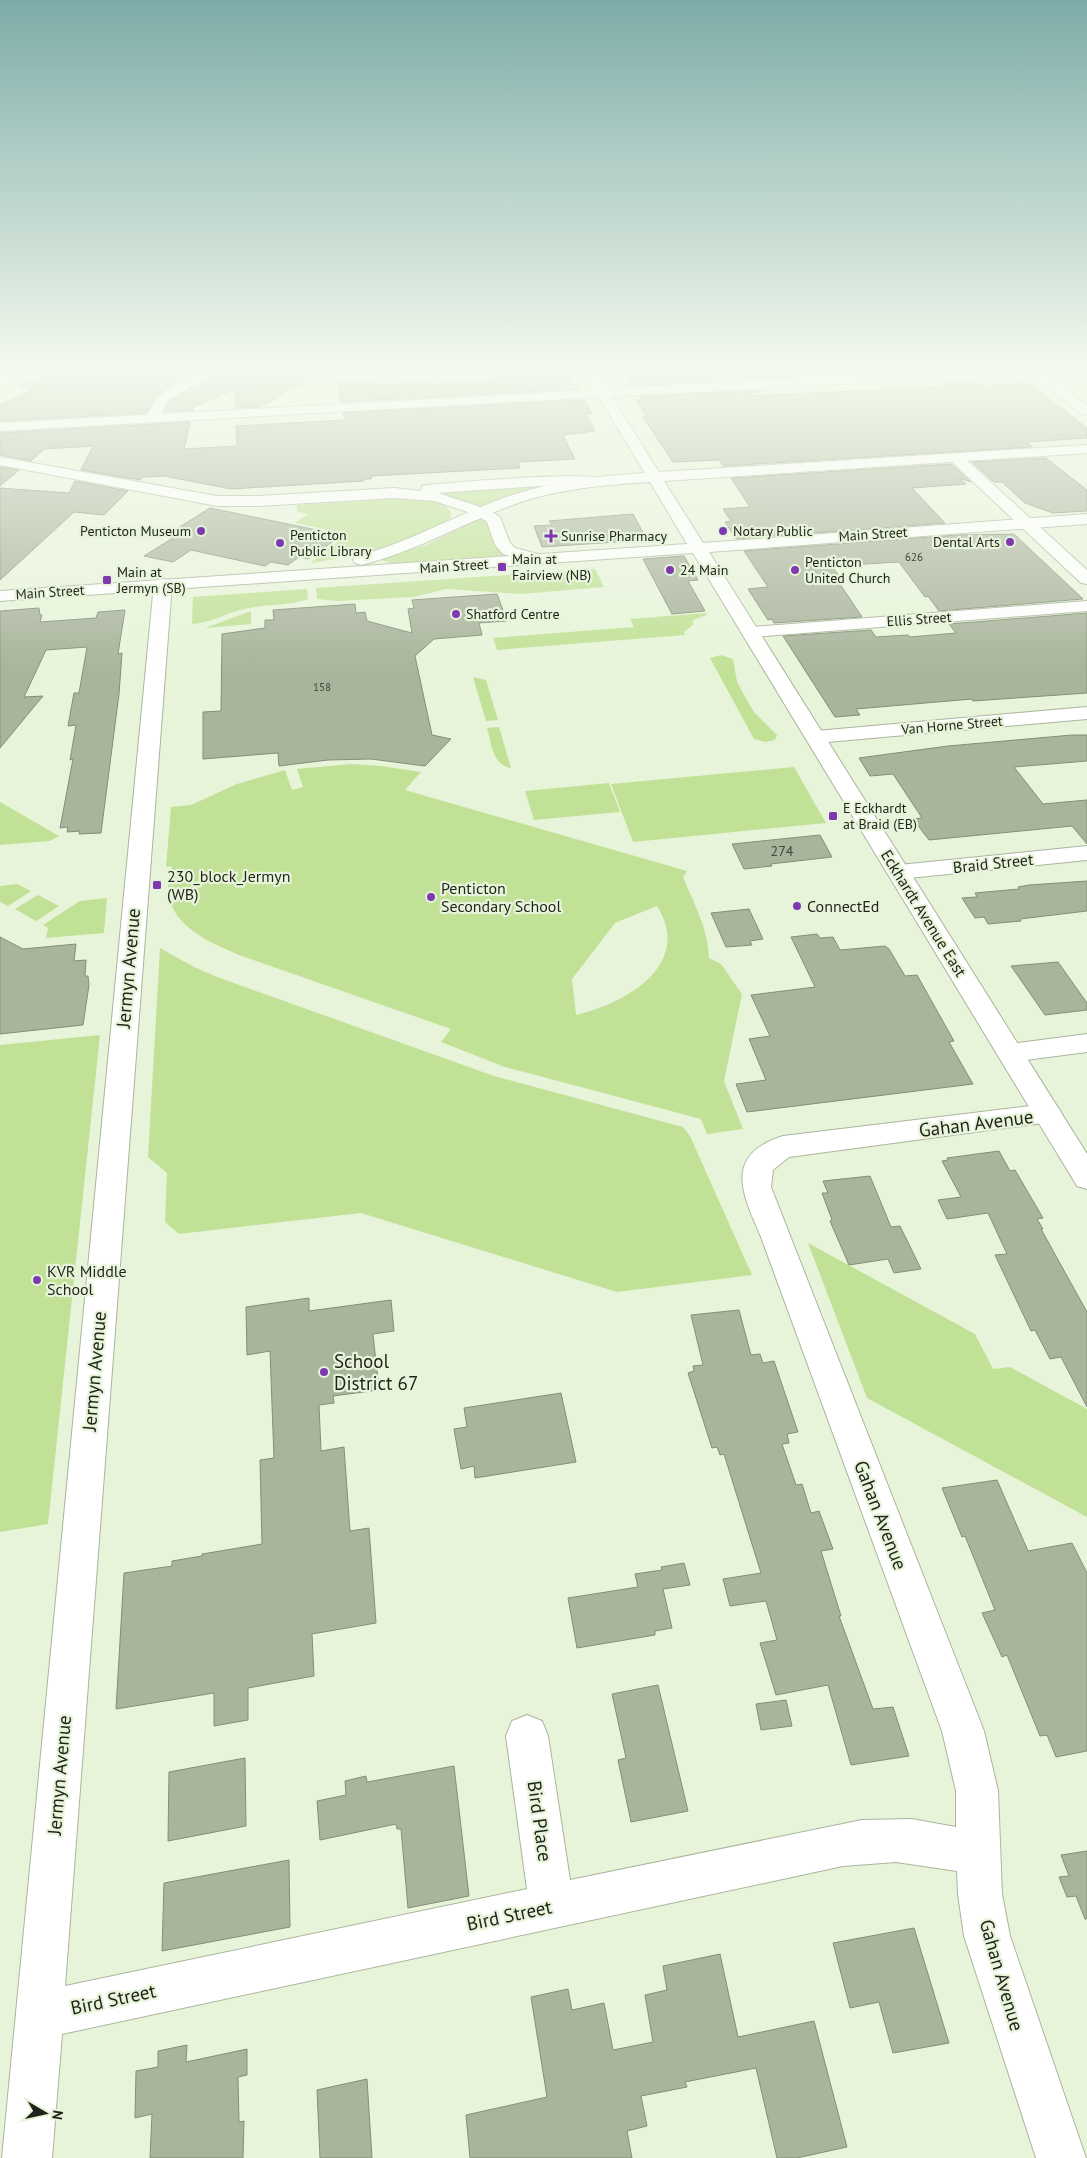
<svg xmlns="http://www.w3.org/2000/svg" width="1087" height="2158" viewBox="0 0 1087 2158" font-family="'PT Sans',sans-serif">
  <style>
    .green { fill: #c1e197; fill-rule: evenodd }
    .building { fill: #a9b49c; stroke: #848e77 }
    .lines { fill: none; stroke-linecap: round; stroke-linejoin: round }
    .minor-casing { stroke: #aab59d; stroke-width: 2 }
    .major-casing { stroke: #aab59d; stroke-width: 2 }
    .minor { fill: #fff; fill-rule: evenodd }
    .major { fill: #fff; fill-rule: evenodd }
    .poi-dot { fill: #7c3aae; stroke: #e8f4da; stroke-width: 2 }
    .labels { text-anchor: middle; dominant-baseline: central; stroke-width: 4.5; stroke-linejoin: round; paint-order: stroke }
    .far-number-label { font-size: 11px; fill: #42473a }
    .far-poi-label { font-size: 14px; fill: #1f231a; stroke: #e8f4da; text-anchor: start }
    .far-street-label { font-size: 14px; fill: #1f231a; stroke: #e8f4da }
    .number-label { font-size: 14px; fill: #42473a }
    .street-label { font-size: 16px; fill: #1f231a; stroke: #e8f4da }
    .poi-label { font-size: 16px; fill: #1f231a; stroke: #e8f4da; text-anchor: start }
    .near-street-label { font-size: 19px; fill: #1f231a; stroke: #e8f4da }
    .near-poi-label { font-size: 19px; fill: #1f231a; stroke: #e8f4da; text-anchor: start }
  </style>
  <rect width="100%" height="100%" fill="#e8f4da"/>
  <g class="green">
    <path d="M558 483 523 492 485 506H474L419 492Z"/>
    <path d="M396 499C413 499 445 496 452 515 438 539 338 560 310 563L348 534 295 523 308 514 297 512V505Z"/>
    <path d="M482 517H484L510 555 397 565 381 560 428 544Z"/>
    <path d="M595 569 604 587 521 594 446 589 413 597 337 601 317 599 316 588Z"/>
    <path d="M307 589 308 599C287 606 266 604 244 609 226 613 211 623 192 624L193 597Z"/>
    <path d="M251 611V624L205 628Z"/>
    <path d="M706 613 707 615 693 620V625L684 632 685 635 497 650 493 638 634 627 630 619Z"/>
    <path d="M721 655 733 659 737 682 745 697 754 712 777 735 775 740 765 742 754 739 711 660 710 658Z"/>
    <path d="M473 677 486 680 498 720 486 721Z"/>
    <path d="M499 727 511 768C492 765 492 744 487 728Z"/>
    <path d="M352 764 381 766 421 772 405 790 687 871 683 877C694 904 708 928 709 958L721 964 742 994 724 1081 743 1129 707 1134 701 1119 505 1067 441 1042 451 1029 239 955C201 939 154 918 172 866L166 867 171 807 191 805 237 784 285 770 292 790 303 787 297 769ZM657 906C694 965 625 1004 576 1015L572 979 615 923Z"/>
    <path d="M794 767 826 823 633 842 611 784Z"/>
    <path d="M609 783 620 812 534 820 525 791Z"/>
    <path d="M0 802 59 836 50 841 0 845Z"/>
    <path d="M17 884 31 891 8 906 0 902V886Z"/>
    <path d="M38 895 59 906 36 921 15 909Z"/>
    <path d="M107 898 104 933 46 938 48 928 43 925 80 901Z"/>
    <path d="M160 948 194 967 217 977 494 1076 683 1127 690 1136 752 1275 617 1292 361 1213 179 1234 165 1222 167 1173 148 1157Z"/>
    <path d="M100 1035 48 1524 0 1532V1045Z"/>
    <path d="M808 1243 975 1334 993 1369 1010 1367 1087 1409V1517L867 1398Z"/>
  </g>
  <g class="building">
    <path d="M54 371H198L161 392 146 413 0 421V405L34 389 18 387Z"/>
    <path d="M221 371H276L312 378 259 407 236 408 235 389 193 407V410L164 412 169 401Z"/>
    <path d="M622 371H807V372L796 377 632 386Z"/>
    <path d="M535 372 538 378 570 376 578 389 341 402 337 381 368 380H374L375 385 431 382 432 384 479 382 481 379 501 378 498 373Z"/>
    <path d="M976 381 982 386 1028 383 1087 428V438L1027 442 1032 447 723 466 719 460 673 462 643 417H647L636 400H642L640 397 762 390 748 396 879 390 946 386 942 383Z"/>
    <path d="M584 400 592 414H586L595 431 563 435 575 459 518 462 520 468 371 476V479H363L364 481 231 489 164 476 143 477 140 480 81 470 93 446 44 449 31 461 0 455V433L190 422 184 449 237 446 236 426 345 420 343 413Z"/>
    <path d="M1046 458 1087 490V511L1053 513 1025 503 1002 482H994L972 462Z"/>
    <path d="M951 464 971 482 959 478 966 484 912 488 945 523 736 539 725 522 731 521 723 509 750 507 731 478Z"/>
    <path d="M0 467 19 470 0 486Z"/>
    <path d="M75 481 128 491 104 515 74 512 0 580V488L69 493Z"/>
    <path d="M210 508 322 531 318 534 338 538 308 559 299 557 288 565 271 562 265 566 191 550 173 562 144 556 176 536 168 534Z"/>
    <path d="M633 514 647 540 542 547 534 526 552 525 549 521Z"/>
    <path d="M1014 534 1083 599 939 611 928 596 925 597 899 562 831 566 838 574 834 575 862 617 774 623 772 619 768 620 748 589 768 587 744 551 957 535Z"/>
    <path d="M684 556 698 580 688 581 705 611 672 614 643 559Z"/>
    <path d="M497 594 507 621 479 623 482 635 434 639 415 656 432 735 451 739 425 766 371 759 328 760 279 766 278 753 203 759V712L221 711 222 634 265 628V620H274L273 610 355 604 356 613 365 612 367 621 412 633 408 609 414 608 412 600Z"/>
    <path d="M39 608 40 615H42L40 622 96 618 98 612 125 610 118 654 122 653 119 694 101 833 79 834 80 831 67 832 68 827 60 828 73 759 70 760 76 725 68 726 74 693H79L87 647 46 650 24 697 43 696 0 748V611Z"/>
    <path d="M1087 613V693L973 701 972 699 856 709 860 715 835 717 783 636 871 630 876 637 908 635 910 637 956 633 949 624Z"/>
    <path d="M1072 735H1087V761L1014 767 1043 804 1087 800V844L1072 826 929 840 913 819 922 818 893 774 870 776 859 758 948 746Z"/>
    <path d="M820 835 832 857 771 864 772 866 744 869 732 844Z"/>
    <path d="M1087 881V911L1020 919 1021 921 988 924 984 917 975 918 962 898 977 897 975 893 1019 889 1018 887 1029 885Z"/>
    <path d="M749 909 763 939 750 941 752 945 726 947 711 913Z"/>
    <path d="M817 934 820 938 833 937 840 950 885 946 889 949 905 976 917 975 954 1041 949 1042 973 1084 747 1112 736 1084 766 1080 749 1039 770 1036 751 995 815 987 791 937Z"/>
    <path d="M0 937 23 949 76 944 74 961 86 960 85 976H88L89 985 83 1025 0 1034Z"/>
    <path d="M1058 962 1087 1003V1010L1045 1015 1011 966Z"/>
    <path d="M999 1151 1010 1171 1015 1170 1043 1218 1037 1219 1043 1229H1041L1087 1312V1407L1061 1357 1050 1359 1035 1330 1031 1331 995 1255 1007 1254 988 1213 947 1219 938 1200 961 1197 942 1161 948 1160 947 1158Z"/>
    <path d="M870 1176 891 1227 900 1226 921 1269 894 1273 888 1259 849 1265 830 1221 832 1220 822 1193H828L823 1181Z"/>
    <path d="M309 1298V1311L391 1300 394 1331 373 1334 379 1390 333 1396 334 1403 319 1405 321 1451 344 1447 350 1531 369 1528 376 1623 312 1634 314 1676 248 1688V1720L214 1726V1693L116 1709 124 1573 172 1566V1561L202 1556V1554L262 1544 260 1460 274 1458 270 1351 247 1355 246 1307Z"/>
    <path d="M739 1310 751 1355 760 1354 763 1363 774 1361 798 1432 787 1434 789 1443 782 1444 796 1485 802 1484 811 1513 819 1511 833 1549 821 1551 841 1616H839L873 1709 893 1707 909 1756 851 1765 828 1685 776 1695 760 1643 777 1640 766 1601 730 1606 723 1579 761 1573 724 1454 720 1455 717 1447 712 1448 688 1373 694 1371 693 1366 703 1365 691 1315Z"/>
    <path d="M561 1393 576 1462 475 1478 474 1466 461 1469 454 1429 467 1427 464 1408Z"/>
    <path d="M997 1480 1028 1551 1072 1543 1087 1573V1751L1056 1757 1047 1735 1040 1736 1007 1655 1002 1657 982 1613 995 1610 965 1536 962 1537 942 1488Z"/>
    <path d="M684 1563 690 1585 663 1589 672 1628 655 1631V1635L577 1648 568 1598 638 1587 635 1574 662 1570 661 1567Z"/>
    <path d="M658 1685 688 1811 631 1822 618 1760 626 1758 612 1694Z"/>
    <path d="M786 1700 792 1726 761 1730 756 1704Z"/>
    <path d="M245 1758 246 1826 168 1841 169 1772Z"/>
    <path d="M454 1766 469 1896 408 1908 401 1829H397L396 1824 320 1840 317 1801 346 1795 345 1781 366 1776 367 1782Z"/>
    <path d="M1087 1851V1919H1085L1076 1896 1067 1897 1059 1877 1069 1876 1061 1855Z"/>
    <path d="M289 1860 290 1927 162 1951 164 1883Z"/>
    <path d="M914 1928 949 2043 893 2053 879 2002 850 2008 833 1943Z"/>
    <path d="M720 1954 738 2037 814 2021 847 2147 797 2158H777L756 2068 685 2082 687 2087 641 2096 647 2126 627 2131 632 2158H470L466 2115 547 2097 531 1997 568 1989 572 2010 604 2003 613 2050 653 2042 645 1995 667 1990 663 1966Z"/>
    <path d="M187 2045 186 2062 247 2049V2075L238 2077 239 2122 244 2121 243 2158H150L152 2114 135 2118 136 2071 158 2067V2051Z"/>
    <path d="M367 2079 372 2158H320L317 2090Z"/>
  </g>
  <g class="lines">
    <g class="minor-casing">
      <g id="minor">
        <path d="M11 371H28L0 385V376Z"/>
        <path d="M203 371H219L168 400 158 421H148L146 418C157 388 176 385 203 371Z"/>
        <path d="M934 371H1012L1006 375 603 397 597 393 603 389Z"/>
        <path d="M1034 371H1046L1045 373 1087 405V415L1082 414 1034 377 1032 374Z"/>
        <path d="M956 454 961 455 1087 570V584L1081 583 951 461 949 458 951 455Z"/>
        <path d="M0 457 217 496H259L394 488 421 491 422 486 427 485C450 483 599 469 607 481L600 485 569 484 438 493 487 509 500 517 510 543 515 548 545 556 547 559 545 562 539 564 503 554 495 545 487 522 477 515 434 501 394 498 259 506H217L0 465Z"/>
        <path d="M163 579 169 580 172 584 65 1986 527 1889 506 1736 512 1721 527 1715 542 1721 548 1736 570 1880 862 1820 912 1819 956 1827V1791L942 1731 761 1237C743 1195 722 1155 783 1136L1048 1104 1058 1107 1062 1114 1058 1121 789 1157 773 1170 771 1187 984 1731 998 1791 1002 1894 1010 1936 1086 2158H1036L964 1936 958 1894 957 1871 896 1862 843 1866 62 2034 52 2158H2L154 584 157 580Z"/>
        <path d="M1087 601V611L752 637 746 636 743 632 746 628 752 627Z"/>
        <path d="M1087 707V719L816 743 809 741 806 737 809 733 816 731Z"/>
        <path d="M1087 846V860L899 879 891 877 887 872 891 867 899 865Z"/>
        <path d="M1087 1034V1052L1010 1062 1000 1059 997 1053 1000 1047 1010 1044Z"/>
      </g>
    </g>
    <g class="major-casing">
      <path id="major" d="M583 371H595L659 472 1087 445V453L664 481 703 543 1087 514V524L709 552 1087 1154V1189L1077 1186 693 553 0 601V591L687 544 650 482C603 485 554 489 510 506 460 525 414 552 361 565L355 563 353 560 355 557C407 543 452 517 501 499 547 482 596 476 645 473L599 397 0 431V423L594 390Z"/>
    </g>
    <use href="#minor" class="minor"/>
    <use href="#major" class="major"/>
  </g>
  <linearGradient id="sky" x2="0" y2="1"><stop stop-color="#7daca8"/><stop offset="0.55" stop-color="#f5faee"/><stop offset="1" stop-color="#f5faee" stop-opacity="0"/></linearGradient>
  <rect width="1087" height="673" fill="url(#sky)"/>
  <g class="poi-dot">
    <circle cx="201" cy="531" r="5"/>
    <circle cx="723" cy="531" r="5"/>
    <path d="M548.5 528.5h5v5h5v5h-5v5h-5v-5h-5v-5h5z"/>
    <circle cx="1010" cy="542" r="5"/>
    <circle cx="280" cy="543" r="5"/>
    <rect x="497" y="562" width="10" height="10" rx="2.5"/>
    <circle cx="670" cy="570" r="5"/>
    <circle cx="795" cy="570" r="5"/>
    <rect x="102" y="575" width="10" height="10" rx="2.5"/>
    <circle cx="456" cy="614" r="5"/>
    <rect x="828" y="811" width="10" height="10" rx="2.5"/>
    <rect x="152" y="880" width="10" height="10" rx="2.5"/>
    <circle cx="431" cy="897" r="5"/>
    <circle cx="797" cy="906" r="5"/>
    <circle cx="37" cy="1280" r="5"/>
    <circle cx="324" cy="1372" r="5"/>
  </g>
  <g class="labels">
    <g class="far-number-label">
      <text x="914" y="557">626</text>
      <text x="322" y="687">158</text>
    </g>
    <g class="far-poi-label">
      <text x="191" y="531" text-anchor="end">Penticton Museum</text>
      <text x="733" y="531">Notary Public</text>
      <text x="290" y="535">Penticton<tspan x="290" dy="16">Public Library</tspan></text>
      <text x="561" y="536">Sunrise Pharmacy</text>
      <text x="1000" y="542" text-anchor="end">Dental Arts</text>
      <text x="512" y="559">Main at<tspan x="512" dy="16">Fairview (NB)</tspan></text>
      <text x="805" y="562">Penticton<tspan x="805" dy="16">United Church</tspan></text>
      <text x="680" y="570">24 Main</text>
      <text x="117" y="572">Main at<tspan x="117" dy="16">Jermyn (SB)</tspan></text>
      <text x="466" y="614">Shatford Centre</text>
      <text x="843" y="808">E Eckhardt<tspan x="843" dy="16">at Braid (EB)</tspan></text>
    </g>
    <g class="far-street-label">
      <text transform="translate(873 534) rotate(-4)">Main Street</text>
      <text transform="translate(454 566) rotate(-4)">Main Street</text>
      <text transform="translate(50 592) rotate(-4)">Main Street</text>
      <text transform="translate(919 619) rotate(-4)">Ellis Street</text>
      <text transform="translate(952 725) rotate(-5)">Van Horne Street</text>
    </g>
    <g class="number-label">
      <text x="782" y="851">274</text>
    </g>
    <g class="street-label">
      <text transform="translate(993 863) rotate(-6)">Braid Street</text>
      <text transform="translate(924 913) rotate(58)">Eckhardt Avenue East</text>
    </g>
    <g class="poi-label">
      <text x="167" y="876">230_block_Jermyn<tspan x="167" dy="18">(WB)</tspan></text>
      <text x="441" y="888">Penticton<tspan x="441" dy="18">Secondary School</tspan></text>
      <text x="807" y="906">ConnectEd</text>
      <text x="47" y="1271">KVR Middle<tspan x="47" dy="18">School</tspan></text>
    </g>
    <g class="near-street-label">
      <text transform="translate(128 968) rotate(-85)">Jermyn Avenue</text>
      <text transform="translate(976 1123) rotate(-7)">Gahan Avenue</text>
      <text transform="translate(94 1371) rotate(-85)">Jermyn Avenue</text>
      <text transform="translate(881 1515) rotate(69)">Gahan Avenue</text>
      <text transform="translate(59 1775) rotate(-85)">Jermyn Avenue</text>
      <text transform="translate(540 1821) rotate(82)">Bird Place</text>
      <text transform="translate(509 1915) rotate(-12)">Bird Street</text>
      <text transform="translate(1002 1975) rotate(74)">Gahan Avenue</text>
      <text transform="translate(113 1999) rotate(-12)">Bird Street</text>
    </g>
    <g class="near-poi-label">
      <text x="334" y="1361">School<tspan x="334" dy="22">District 67</tspan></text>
    </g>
  </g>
  <g transform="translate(45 2113) rotate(99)" stroke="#e8f4da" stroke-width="4" paint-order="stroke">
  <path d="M0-4L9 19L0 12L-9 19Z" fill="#1f231a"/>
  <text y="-8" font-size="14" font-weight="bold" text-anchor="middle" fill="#1f231a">N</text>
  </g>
</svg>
